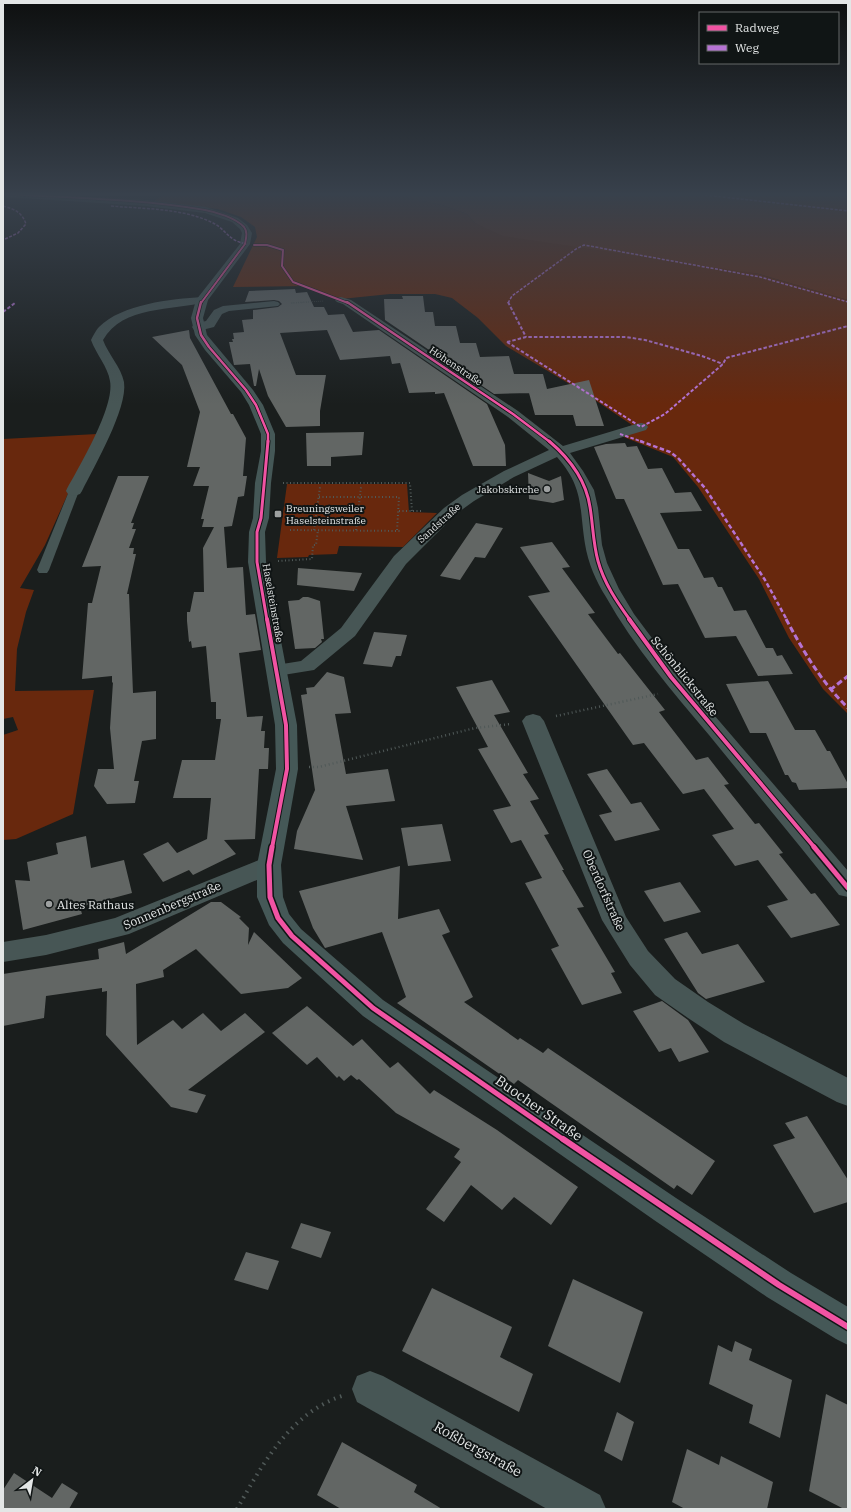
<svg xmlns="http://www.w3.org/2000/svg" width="851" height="1512" viewBox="0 0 851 1512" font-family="'IBM Plex Serif',serif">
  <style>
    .green { fill: #68280d }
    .forest { fill: #6e2e13 }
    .building { fill: #626664 }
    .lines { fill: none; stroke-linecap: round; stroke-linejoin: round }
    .path-far4 { stroke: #505958; stroke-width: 1; stroke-dasharray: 0.5 1.5; stroke-linecap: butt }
    .path-far3 { stroke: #505958; stroke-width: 1.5; stroke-dasharray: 0.5 2; stroke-linecap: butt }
    .path-far2 { stroke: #505958; stroke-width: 2; stroke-dasharray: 1 2.5; stroke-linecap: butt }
    .path-far1 { stroke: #505958; stroke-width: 2.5; stroke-dasharray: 1 3; stroke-linecap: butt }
    .path { stroke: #505958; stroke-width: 4; stroke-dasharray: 1.5 5; stroke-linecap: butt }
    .lane { fill: #475655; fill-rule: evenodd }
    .street { fill: #475655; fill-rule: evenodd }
    .secondary { fill: #455857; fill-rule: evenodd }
    .quiet-far3 { stroke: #b673d3; stroke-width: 1.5; stroke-dasharray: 3 1.5; stroke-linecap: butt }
    .quiet-far2 { stroke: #b673d3; stroke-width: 2; stroke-dasharray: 3.5 2; stroke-linecap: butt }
    .quiet-far1 { stroke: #b673d3; stroke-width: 2.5; stroke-dasharray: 4.5 2.5; stroke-linecap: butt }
    .quiet { stroke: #b673d3; stroke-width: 3; stroke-dasharray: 6 3; stroke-linecap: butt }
    .cycleway-far5-casing { stroke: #101515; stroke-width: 3 }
    .cycleway-far4-casing { stroke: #101515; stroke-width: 4 }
    .cycleway-far3-casing { stroke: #101515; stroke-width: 5 }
    .cycleway-far2-casing { stroke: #101515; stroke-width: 6 }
    .cycleway-far1-casing { stroke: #101515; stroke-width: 8 }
    .cycleway-casing { stroke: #101515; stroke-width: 9 }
    .cycleway-far5 { stroke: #f153a3; stroke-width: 2 }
    .cycleway-far4 { stroke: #f153a3; stroke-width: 2.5 }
    .cycleway-far3 { stroke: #f153a3; stroke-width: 3 }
    .cycleway-far2 { stroke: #f153a3; stroke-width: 4 }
    .cycleway-far1 { stroke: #f153a3; stroke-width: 5 }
    .cycleway { stroke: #f153a3; stroke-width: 6 }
    .poi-dot { fill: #9da0a0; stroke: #101515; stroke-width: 1.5 }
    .labels { text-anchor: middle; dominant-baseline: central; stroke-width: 4; stroke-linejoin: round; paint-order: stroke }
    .far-street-label { font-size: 10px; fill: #e3e6e6; stroke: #101515 }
    .far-poi-label { font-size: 10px; fill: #e3e6e6; stroke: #101515; text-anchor: end }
    .street-label { font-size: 12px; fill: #e3e6e6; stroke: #101515 }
    .poi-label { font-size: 12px; fill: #e3e6e6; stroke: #101515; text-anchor: start }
    .near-street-label { font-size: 14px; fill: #e3e6e6; stroke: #101515 }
  </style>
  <rect width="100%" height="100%" fill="#1a1e1d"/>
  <g class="green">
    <path d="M165 194H363L398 196 442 205 467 214 475 223 759 274 848 300V714L823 689 789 638 759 579 698 487 673 457 614 433 632 425 583 392 506 346 478 318 452 298 435 294H390L341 299 305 286 233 287 257 237 255 227 241 217 218 209 154 201Z"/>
    <path d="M97 434 79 469 45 545 20 588 34 590 26 612 17 649 15 691 94 690 73 814 16 839 3 840V735L18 730 13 717 3 719V439Z"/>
    <path d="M287 484H407L409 512 437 513 403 547 339 546 337 554 309 555 308 557 277 558Z"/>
  </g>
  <path class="forest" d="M363 194H848V300L759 274 503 236 475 223 467 214 442 205 398 196Z"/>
  <g class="building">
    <path d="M295 289 296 293 307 292 314 307H324L328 315 344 314 353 332 379 330 487 404 505 445 506 466H473L444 393 435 394V392L409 393 400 363 392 364 390 356 340 360 327 330 280 333 296 375H326L320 411V426L286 427 268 396 259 369 256 386H254L250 364 234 365 229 342H233L232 339H234L233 333 244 332 242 320 253 319V310L278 307 282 304 279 301 274 300 245 302 249 291Z"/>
    <path d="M402 296H423L425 312H433L435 326H456L460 343H476L480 357 509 356 514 374H543L547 389 589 380 604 426H576L573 415H535L529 393H531L494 394 385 320 384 299H403Z"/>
    <path d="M189 330 190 338 231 414H233L246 438 243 476H247L244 496 238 497 232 526 224 527 227 568 243 567 246 615 255 614 261 650 239 653 247 717 263 716 261 731H265L264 748H269L268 769H259L255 839 224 840 236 854 193 875 189 870 163 882 143 854 168 842 177 853 207 839 211 798H173L182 760H215L221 719H216V702H211L206 646 192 648 191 641 189 642 187 621V612H190L194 592H204L203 548 214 527H202L204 519H201L209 486H193L200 467H187L200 412 182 365 152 337Z"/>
    <path d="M364 432 362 455 331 457V466H307L306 433Z"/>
    <path d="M625 443 627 447 637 446 648 469 662 468 675 493 691 492 702 511 660 513 678 549H689L704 578 713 577 718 587H722L734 611 746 610 766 648H773L777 656 782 655 793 674 758 676 736 636 705 638 678 584 663 585 624 499H616L594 447 606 444Z"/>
    <path d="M528 473 549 481 561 476 564 500 553 503 529 499Z"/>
    <path d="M118 476H149L131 523H134L132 529H136L129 548H134L133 554H136L127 594H129L133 693 156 691V739L142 741 134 781H139L135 803 107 804 94 786 98 769H114L110 728 113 682 112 683V676L82 679 88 603H92L101 566 82 567Z"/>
    <path d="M476 523 503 528 485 558 475 557 460 580 440 576Z"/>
    <path d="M552 542 570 567 562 568 595 613 588 614 618 654 620 653 665 710 659 712 696 760 708 757 729 784 724 785 755 824 759 823 783 853 779 854 811 894 815 893 840 925 791 938 767 906 788 900 758 860 735 866 712 835 734 829 704 789 683 794 644 743 633 745 528 596 550 592 520 547Z"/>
    <path d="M298 568 362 573 354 591 297 585Z"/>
    <path d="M303 597H308L320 601 324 639H321L322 642 315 648 295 649 288 601 299 600Z"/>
    <path d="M374 632 407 635 401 656H396L392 667 363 664Z"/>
    <path d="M327 672 344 677 351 713 335 714 346 774 388 769 395 801 346 806 363 860 294 849 297 831 315 790 301 695 307 694 306 688 314 687Z"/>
    <path d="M492 680 510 712 494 715 528 773 523 774 539 799 530 801 549 834 544 835 564 870H562L584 907 577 908 615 972 611 973 622 993 582 1005 551 949 559 946 525 883 542 878 521 840 511 843 493 810 511 806 478 749 488 747 456 687Z"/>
    <path d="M768 681 795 730H815L827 751H830L848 784V788L799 790 796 783 792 782 788 775H785L766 733H750L726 684Z"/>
    <path d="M607 769 631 804 641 802 660 830 615 841 599 815 612 812 587 774Z"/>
    <path d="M442 824 451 861 408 866 401 828Z"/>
    <path d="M86 836 91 868 124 860 132 893 80 907 82 914 23 930 15 880 30 881 27 862 58 854 56 843Z"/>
    <path d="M400 866 398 919 439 909 450 932 442 935 473 997 464 1002 518 1040 520 1038 543 1053 548 1048 715 1161 692 1195 677 1185 674 1189 518 1080 514 1084 397 1003 406 997 382 932 325 948 313 928 299 891Z"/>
    <path d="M680 882 701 912 664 922 644 891Z"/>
    <path d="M211 902H221L241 917 239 918 249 928 248 945 254 932 302 978 288 988 241 994 196 949 163 970 164 977 136 984 137 1045 173 1020 182 1029 203 1013 221 1031 245 1013 265 1032 188 1090 206 1095 197 1113 171 1107 106 1035 107 991 102 992V988L46 996 44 1018 3 1026V974L99 959 98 949 124 942 126 954Z"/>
    <path d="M687 932 702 954 738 944 765 982 706 999 698 993 664 939Z"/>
    <path d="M662 1001 688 1020 709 1052 679 1062 671 1048 659 1052 633 1011Z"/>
    <path d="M307 1006 353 1046 362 1039 390 1068 398 1062 430 1094 434 1090 497 1130 578 1187 551 1225 514 1197 502 1210 471 1185 444 1222 426 1209 461 1162 454 1157 460 1149 396 1113 359 1079 357 1080 351 1075 344 1081 339 1076 337 1078 317 1057 307 1065 272 1033Z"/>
    <path d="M807 1116 848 1180V1202L814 1213 773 1145 795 1138 785 1123Z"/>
    <path d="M301 1223 331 1232 321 1258 291 1248Z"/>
    <path d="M246 1252 279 1261 268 1290 234 1280Z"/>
    <path d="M573 1279 643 1312 620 1383 548 1346Z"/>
    <path d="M432 1288 512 1327 500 1357 533 1374 519 1412 402 1351Z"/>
    <path d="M735 1341 752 1349 749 1360 792 1380 780 1438 749 1423 753 1405 709 1384 718 1345 732 1352Z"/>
    <path d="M826 1394 848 1405V1509H844L809 1491Z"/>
    <path d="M617 1412 634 1422 622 1461 604 1451Z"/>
    <path d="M342 1442 417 1485 414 1492 442 1509H341L317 1495Z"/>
    <path d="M687 1449 719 1465 721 1456 773 1482 767 1509H685L672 1502Z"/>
    <path d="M14 1473 52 1498 62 1483 78 1493 69 1509H3V1490Z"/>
  </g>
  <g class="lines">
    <path class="path-far4" d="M292 303 324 301"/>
    <path class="path-far3" d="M291 303 309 302"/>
    <g class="path-far2">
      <path d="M283 483H410L412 511"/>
      <path d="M319 497H399L397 531"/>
      <path d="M399 511H423"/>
      <path d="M290 530 402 531"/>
      <path d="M314 530 320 487"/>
      <path d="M356 530 361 487"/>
      <path d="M278 561 312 559 313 545H316L318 530"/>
    </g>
    <g class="path-far1">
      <path d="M556 716 658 694"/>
      <path d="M309 767H319L475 728 511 724"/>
    </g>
    <path class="path" d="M237 1509C262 1465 290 1413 342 1396"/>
    <path class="lane" d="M74 488 79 491 49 570 47 573H39L37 570 69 491Z"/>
    <g class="street">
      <path d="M202 297 206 298 208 300 206 302C172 311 123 305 103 340 108 354 121 367 124 382 128 408 94 467 82 491L80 494 74 496 68 494 66 491C79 467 115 407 110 381 108 367 96 354 91 340 93 336 96 330 99 327 122 304 171 299 202 297Z"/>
      <path d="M341 297 351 300 518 411 563 446 636 424 641 423 646 424 648 427 646 430 570 453 583 471 594 490 598 508 602 545 607 563 619 589 634 614 678 673 848 871V897L839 895C796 841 752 788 709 735 672 691 634 647 606 597 596 581 588 563 585 544 579 506 584 488 557 457L514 477 474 501 456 514 406 564 355 636 314 670 277 676 270 674 267 670 270 666 301 661 341 628 394 556 444 508 462 495 504 471 549 450 508 417 343 304 337 302 335 300 337 298Z"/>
      <path d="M274 301 278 302 280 304 278 306 229 311 222 314 214 327 198 331 194 330 192 327 194 324 206 321 214 310 223 306Z"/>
      <path d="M533 714 540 716 544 721 626 917 648 951 675 979 708 1002 744 1024 848 1078V1106L837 1102 724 1042 688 1018 655 995 630 965 602 920 522 721 526 716Z"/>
      <path d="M269 856 278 859 281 865 278 871 129 934 46 955 3 962V942L46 935 115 918Z"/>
      <path d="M370 1371 383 1376 600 1495 606 1509H547L357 1402 352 1389 357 1376Z"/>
    </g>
    <path class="secondary" d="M3 194H41L146 200 206 207 238 218 247 225 252 233 250 244 208 300 203 318 207 335 253 390 263 405 275 434V451L271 483 269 518 265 532 266 562 297 725 298 769 281 865 283 897 289 914 301 929 383 1000 676 1198 791 1273 848 1307V1345L836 1339 767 1297 654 1220 363 1016 283 943 269 925 257 897V865L276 769 275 725 248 562 249 532 253 518 255 483 261 451V434L249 405 241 392 205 350 195 335 191 318 196 300 240 244 242 233 240 229 232 222 205 213 146 206 6 197 3 196Z"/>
    <g class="quiet-far3">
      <path d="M696 194 848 211"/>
      <path d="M3 206C14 209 22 212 26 224L18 233 3 240"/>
      <path d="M111 206C144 209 181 208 211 222 227 229 227 241 247 244"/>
      <path d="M508 303 512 296 576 249 584 245 760 277 848 302"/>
    </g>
    <g class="quiet-far2">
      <path d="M508 302 526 337"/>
      <path d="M3 312 15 303"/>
      <path d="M507 342 641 427 665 414 723 364 726 358 848 326"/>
      <path d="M507 342 526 337H626L645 340 702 356 723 364"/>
      <path d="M620 434 643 442"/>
    </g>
    <path class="quiet-far1" d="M640 441 670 452 678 458 705 488 765 580 787 620"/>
    <g class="quiet">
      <path d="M786 619C805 654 820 680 848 708"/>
      <path d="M830 690 848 676"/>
    </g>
    <g class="cycleway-far5-casing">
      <g id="cycleway-far5">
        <path d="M6 194C71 198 141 199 205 210 216 212 236 218 244 227 248 232 246 238 245 244L201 303"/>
        <path d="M254 245H267L283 250 282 266 293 282 348 303"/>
      </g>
    </g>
    <g class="cycleway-far4-casing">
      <g id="cycleway-far4">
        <path d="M201 302 197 318 201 335 209 347 246 390 256 405 268 434V442"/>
        <path d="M347 302 513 414 550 442"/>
      </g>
    </g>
    <g class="cycleway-far3-casing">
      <g id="cycleway-far3">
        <path d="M549 441C569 458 586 480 590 507 593 525 593 543 598 561 604 583 617 602 630 620"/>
        <path d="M267 620 257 562V532L261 518 268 441"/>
      </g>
    </g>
    <g class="cycleway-far2-casing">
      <g id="cycleway-far2">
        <path d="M267 619 286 725 287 769 272 848"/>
        <path d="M629 619 671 677 815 848"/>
      </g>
    </g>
    <g class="cycleway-far1-casing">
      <g id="cycleway-far1">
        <path d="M272 847 269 865 270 897 278 918 292 936 373 1008 564 1140"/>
        <path d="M814 847 848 888"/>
      </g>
    </g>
    <g class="cycleway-casing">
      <path id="cycleway" d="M563 1139 779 1285 848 1327"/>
    </g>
    <use href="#cycleway-far5" class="cycleway-far5"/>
    <use href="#cycleway-far4" class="cycleway-far4"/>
    <use href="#cycleway-far3" class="cycleway-far3"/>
    <use href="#cycleway-far2" class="cycleway-far2"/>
    <use href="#cycleway-far1" class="cycleway-far1"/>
    <use href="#cycleway" class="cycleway"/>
  </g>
  <linearGradient id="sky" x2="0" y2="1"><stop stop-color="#0e1010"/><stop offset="0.48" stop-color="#38414c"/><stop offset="1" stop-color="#38414c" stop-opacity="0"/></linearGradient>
  <rect width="851" height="405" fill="url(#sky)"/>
  <g class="poi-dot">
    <circle cx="547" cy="489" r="4"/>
    <rect x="274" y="510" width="8" height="8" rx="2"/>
    <circle cx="49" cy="904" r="4"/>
  </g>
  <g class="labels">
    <g class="far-street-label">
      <text transform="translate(456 366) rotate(34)">Höhenstraße</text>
      <text transform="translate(439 523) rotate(-42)">Sandstraße</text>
      <text transform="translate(273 603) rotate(80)">Haselsteinstraße</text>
    </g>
    <g class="far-poi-label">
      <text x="539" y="489">Jakobskirche</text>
      <text x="286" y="508" text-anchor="start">Breuningsweiler<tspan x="286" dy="12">Haselsteinstraße</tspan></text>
    </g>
    <g class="street-label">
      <text transform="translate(685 676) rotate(51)">Schönblickstraße</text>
      <text transform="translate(604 890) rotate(66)">Oberdorfstraße</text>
      <text transform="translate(172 905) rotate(-23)">Sonnenbergstraße</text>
    </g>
    <g class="poi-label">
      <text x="57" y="904">Altes Rathaus</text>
    </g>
    <g class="near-street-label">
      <text transform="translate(539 1108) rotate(35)">Buocher Straße</text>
      <text transform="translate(478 1449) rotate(29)">Roßbergstraße</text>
    </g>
  </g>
  <rect width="851" height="1512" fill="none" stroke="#e3e6e6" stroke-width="8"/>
  <rect x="699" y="12" width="140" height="52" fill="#101515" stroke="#646969"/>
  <rect x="707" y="25" width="20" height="6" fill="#f153a3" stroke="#646969"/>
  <text x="735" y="32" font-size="12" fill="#e3e6e6">Radweg</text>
  <rect x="707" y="45" width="20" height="6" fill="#b673d3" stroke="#646969"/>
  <text x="735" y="52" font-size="12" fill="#e3e6e6">Weg</text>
  <g transform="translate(32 1480) rotate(31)" stroke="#101515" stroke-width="3" paint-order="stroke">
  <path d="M0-3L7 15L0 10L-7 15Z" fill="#e3e6e6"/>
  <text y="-6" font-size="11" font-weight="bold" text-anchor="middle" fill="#e3e6e6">N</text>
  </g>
</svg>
